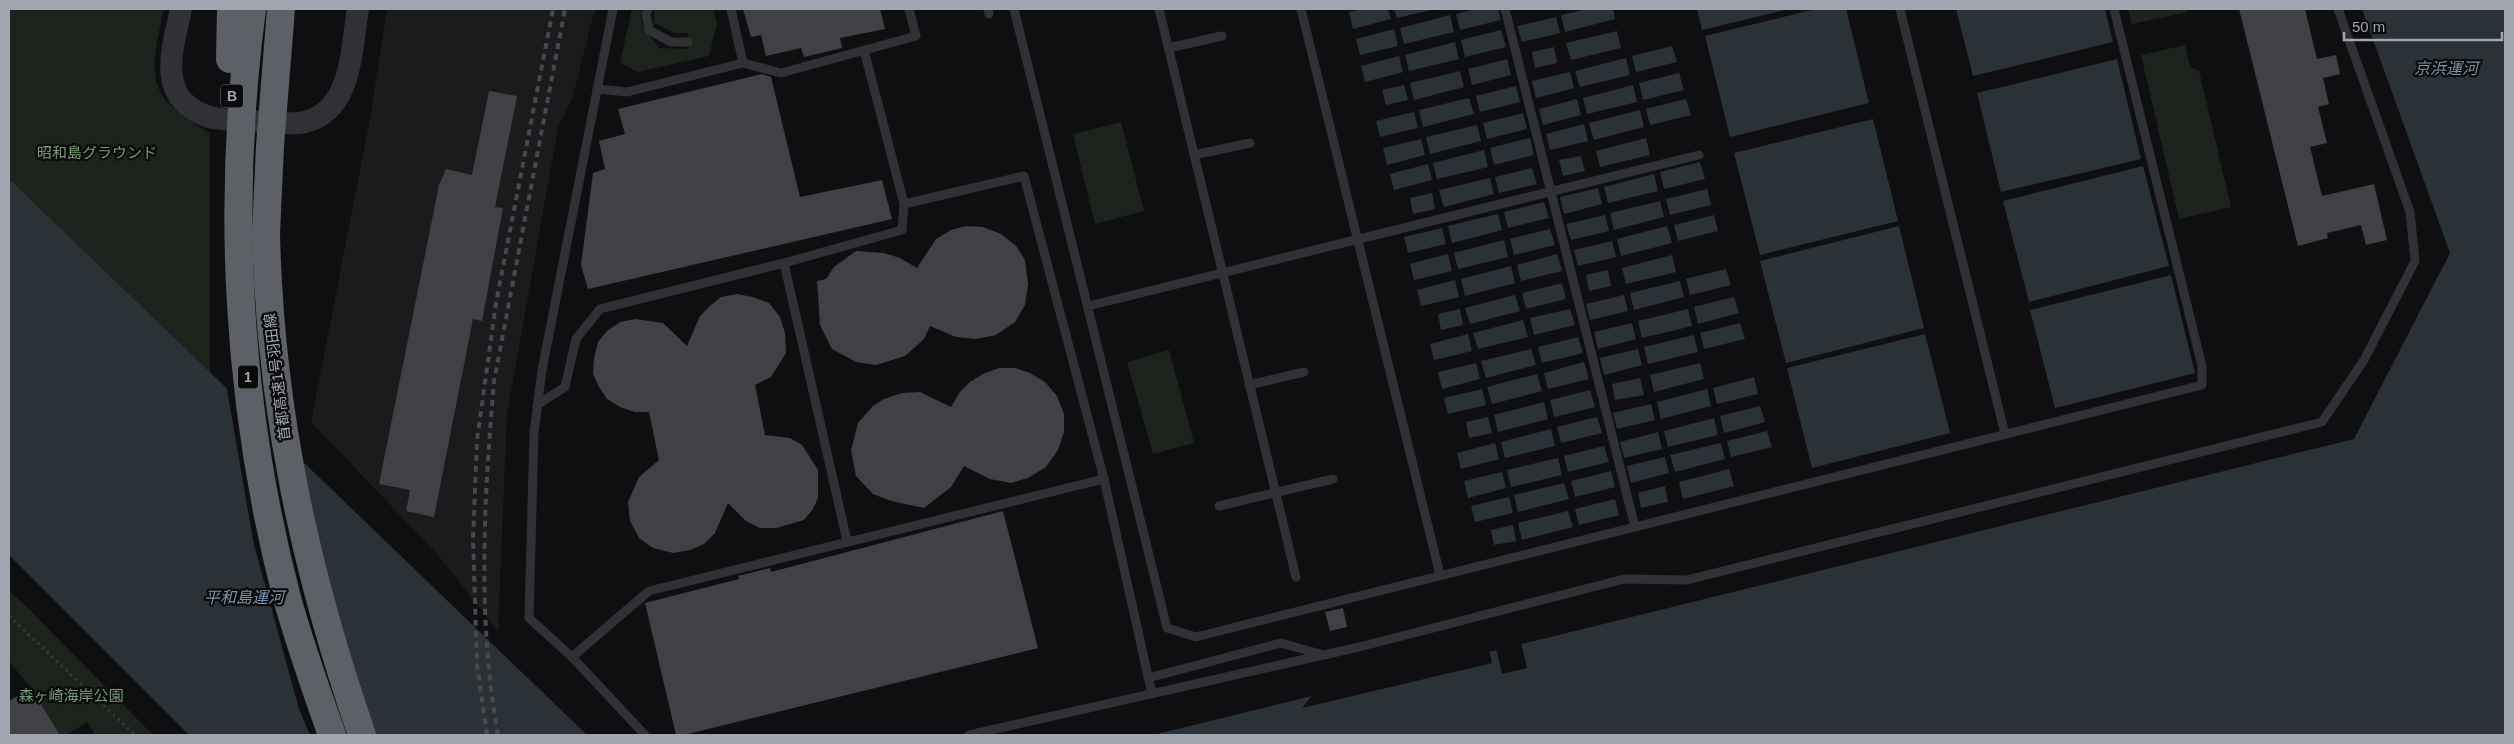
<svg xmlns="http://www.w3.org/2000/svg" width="2514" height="744" viewBox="0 0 2514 744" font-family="Arial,'Noto Sans JP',sans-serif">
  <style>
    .built { fill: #1b1b1d }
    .green { fill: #1c231c }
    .water { fill: #2a3238 }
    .pier { fill: #0f0f11 }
    .building { fill: #404145 }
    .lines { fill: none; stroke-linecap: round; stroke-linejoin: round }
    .path { stroke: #37383c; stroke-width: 3; stroke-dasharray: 2.5 4; stroke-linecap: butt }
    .service { stroke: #303135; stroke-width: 9 }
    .tertiary { stroke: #303135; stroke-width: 22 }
    .motorway { stroke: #5d6066; stroke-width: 28 }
    .rail { stroke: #48494e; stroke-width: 4; stroke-dasharray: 6 5; stroke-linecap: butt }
    .motorway-bridge { stroke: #5d6066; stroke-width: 28 }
    .labels { text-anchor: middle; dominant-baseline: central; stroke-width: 4.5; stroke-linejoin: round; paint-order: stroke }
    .shield { fill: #0a0a0b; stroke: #74777f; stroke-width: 1 }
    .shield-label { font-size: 14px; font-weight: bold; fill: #a1a6b1 }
    .park-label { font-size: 15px; fill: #799b79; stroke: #0a0a0b }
    .street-label { font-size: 15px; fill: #a1a6b1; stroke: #0a0a0b }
    .water-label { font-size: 16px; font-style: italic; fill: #7995ab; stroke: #0a0a0b }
  </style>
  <rect width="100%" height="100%" fill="#0f0f11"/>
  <path class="built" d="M387 9H595L573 96 558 128 507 414 498 631 437 554 311 422 370 119Z"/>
  <g class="green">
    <path d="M9 9H164C149 77 144 96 210 133V389L9 185Z"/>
    <path d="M632 9H641L642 25 659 48 687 49 688 33H675L654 23V9H713L717 23 709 56 638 72 620 63Z"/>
    <path d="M2128 9H2186L2187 12 2132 24Z"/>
    <path d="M2185 45 2190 67 2199 71 2231 207 2179 219 2141 55Z"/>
    <path d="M1121 122 1144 211 1095 224 1073 134Z"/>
    <path d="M1169 350 1194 443 1153 454 1127 362Z"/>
    <path d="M9 591 25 605 153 735H95L87 722 67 735H60L31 688 9 661Z"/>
  </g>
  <g class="water">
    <path d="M1363 9H1388L1391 19 1353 29 1349 12Z"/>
    <path d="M1394 9H1435L1397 18Z"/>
    <path d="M1476 9H1498L1501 20 1460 30 1456 14Z"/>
    <path d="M1587 9H1613L1615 19 1565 32 1561 15Z"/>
    <path d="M1697 9H1789L1702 30Z"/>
    <path d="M1816 9H1846L1869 103 1730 137 1705 36Z"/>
    <path d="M1956 9H2105L2113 42 1973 76Z"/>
    <path d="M2362 9H2505V735H1153L2354 439 2450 253Z"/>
    <path d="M1450 15 1454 32 1404 44 1400 28Z"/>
    <path d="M1556 17 1560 33 1522 42 1517 26Z"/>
    <path d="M1394 29 1398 46 1360 55 1356 39Z"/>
    <path d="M1501 30 1506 47 1465 57 1461 40Z"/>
    <path d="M1617 31 1621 48 1571 60 1566 43Z"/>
    <path d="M1455 42 1459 59 1409 71 1405 55Z"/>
    <path d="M1672 46 1677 62 1636 72 1632 56Z"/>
    <path d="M1554 47 1557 63 1535 68 1532 52Z"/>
    <path d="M1399 56 1403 72 1365 82 1361 66Z"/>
    <path d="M1626 58 1630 75 1580 87 1575 71Z"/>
    <path d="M1507 59 1511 75 1472 85 1468 69Z"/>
    <path d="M2117 59 2141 159 2001 192 1977 93Z"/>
    <path d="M1460 71 1464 87 1414 100 1410 83Z"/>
    <path d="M1570 72 1574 88 1536 98 1532 81Z"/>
    <path d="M1679 73 1684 90 1643 100 1639 83Z"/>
    <path d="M1404 85 1408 100 1386 105 1382 90Z"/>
    <path d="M1633 85 1637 102 1587 114 1583 98Z"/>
    <path d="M1516 86 1520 102 1480 112 1476 96Z"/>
    <path d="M1469 98 1474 114 1423 127 1419 110Z"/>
    <path d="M1577 99 1581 115 1543 125 1539 109Z"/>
    <path d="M1686 99 1691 115 1650 125 1646 109Z"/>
    <path d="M1640 110 1644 127 1594 140 1589 123Z"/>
    <path d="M1414 112 1418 128 1380 137 1376 121Z"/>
    <path d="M1523 113 1527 129 1487 139 1483 123Z"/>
    <path d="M1873 119 1898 221 1760 255 1734 153Z"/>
    <path d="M1584 124 1588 141 1550 150 1546 134Z"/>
    <path d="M1477 125 1481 141 1430 154 1426 137Z"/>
    <path d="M1530 138 1534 155 1494 165 1490 148Z"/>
    <path d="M1646 138 1650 155 1600 167 1596 151Z"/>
    <path d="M1421 139 1425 155 1387 165 1383 148Z"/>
    <path d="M1484 150 1488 167 1437 179 1433 163Z"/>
    <path d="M1581 156 1585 171 1563 176 1559 160Z"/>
    <path d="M1700 162 1705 179 1664 189 1660 172Z"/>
    <path d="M1428 164 1432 180 1394 190 1390 174Z"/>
    <path d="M2143 166 2169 266 2029 302 2003 201Z"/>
    <path d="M1532 168 1537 184 1499 193 1495 177Z"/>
    <path d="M1654 174 1658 191 1608 203 1604 187Z"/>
    <path d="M1490 178 1494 194 1444 207 1439 190Z"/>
    <path d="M9 179 587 735H189L9 555Z"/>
    <path d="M1598 188 1602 204 1564 214 1560 197Z"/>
    <path d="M1707 189 1711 205 1670 215 1666 199Z"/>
    <path d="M1432 193 1435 209 1413 214 1410 198Z"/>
    <path d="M1660 201 1664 217 1614 230 1610 213Z"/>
    <path d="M1544 202 1549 218 1508 228 1504 212Z"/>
    <path d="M1498 214 1502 230 1452 243 1448 226Z"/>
    <path d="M1605 215 1609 231 1571 240 1566 224Z"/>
    <path d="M1714 215 1718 231 1678 241 1674 225Z"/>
    <path d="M1667 226 1672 243 1621 256 1617 239Z"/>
    <path d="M1899 226 1924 328 1786 363 1760 261Z"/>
    <path d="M1442 228 1446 244 1408 253 1404 237Z"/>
    <path d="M1550 229 1555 245 1514 255 1510 239Z"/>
    <path d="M1504 240 1508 257 1458 269 1454 253Z"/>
    <path d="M1612 241 1616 257 1578 266 1574 250Z"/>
    <path d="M1448 254 1452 271 1414 280 1410 264Z"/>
    <path d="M1557 254 1562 271 1521 281 1517 265Z"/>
    <path d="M1672 255 1676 272 1626 284 1622 268Z"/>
    <path d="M1511 266 1515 283 1465 296 1461 279Z"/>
    <path d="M1726 269 1731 285 1690 295 1686 279Z"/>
    <path d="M1608 270 1611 286 1589 291 1586 275Z"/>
    <path d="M2171 275 2195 373 2055 408 2030 310Z"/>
    <path d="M1455 280 1459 297 1421 306 1417 290Z"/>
    <path d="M1680 281 1684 297 1634 310 1630 293Z"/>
    <path d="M1562 283 1566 299 1526 309 1522 293Z"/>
    <path d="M1515 295 1520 311 1470 324 1465 308Z"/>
    <path d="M1624 295 1628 311 1590 320 1586 304Z"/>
    <path d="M1734 297 1739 313 1698 324 1694 307Z"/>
    <path d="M1460 309 1463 325 1441 330 1438 314Z"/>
    <path d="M1570 309 1575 325 1534 335 1530 318Z"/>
    <path d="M1688 309 1692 326 1642 338 1638 321Z"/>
    <path d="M1523 320 1528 337 1478 349 1473 333Z"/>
    <path d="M1632 323 1636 339 1598 349 1594 332Z"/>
    <path d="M1740 323 1745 339 1704 349 1700 333Z"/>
    <path d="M1468 334 1472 351 1434 360 1430 344Z"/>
    <path d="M1925 334 1950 433 1812 468 1787 368Z"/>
    <path d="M1694 335 1698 352 1648 364 1644 347Z"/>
    <path d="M1578 337 1583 353 1542 363 1538 347Z"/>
    <path d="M1531 349 1536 365 1486 378 1481 361Z"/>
    <path d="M1638 349 1642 365 1604 375 1600 358Z"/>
    <path d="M1584 362 1589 379 1548 389 1544 373Z"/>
    <path d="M1476 363 1480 379 1442 389 1438 372Z"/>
    <path d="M1700 363 1704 379 1654 392 1650 375Z"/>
    <path d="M1537 374 1542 391 1492 404 1487 387Z"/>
    <path d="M1754 377 1758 394 1717 404 1713 388Z"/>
    <path d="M1640 378 1644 395 1615 400 1612 384Z"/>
    <path d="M1482 389 1486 405 1448 414 1444 398Z"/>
    <path d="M1707 389 1711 406 1661 419 1657 402Z"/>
    <path d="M1590 390 1595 407 1554 417 1550 400Z"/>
    <path d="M1544 402 1548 419 1498 432 1494 415Z"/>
    <path d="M1651 404 1655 420 1617 429 1613 413Z"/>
    <path d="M1760 406 1765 422 1724 433 1720 416Z"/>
    <path d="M1488 417 1492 433 1469 438 1466 422Z"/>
    <path d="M1597 417 1602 433 1561 443 1557 427Z"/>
    <path d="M1714 418 1718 435 1668 447 1664 431Z"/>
    <path d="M1551 429 1555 446 1505 458 1501 442Z"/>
    <path d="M1767 431 1772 447 1731 457 1727 441Z"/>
    <path d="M1658 432 1662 449 1624 458 1620 442Z"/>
    <path d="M1495 443 1499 459 1461 469 1457 453Z"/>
    <path d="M1721 443 1725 459 1675 472 1670 455Z"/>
    <path d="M1604 446 1609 462 1568 472 1564 456Z"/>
    <path d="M1665 457 1669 473 1631 483 1627 466Z"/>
    <path d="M1558 458 1562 475 1511 487 1507 470Z"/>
    <path d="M1729 469 1734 486 1683 499 1679 482Z"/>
    <path d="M1611 471 1615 487 1575 497 1571 481Z"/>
    <path d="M1502 472 1506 488 1468 498 1464 481Z"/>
    <path d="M1564 483 1569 499 1518 512 1514 495Z"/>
    <path d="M1665 486 1668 502 1641 508 1638 493Z"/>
    <path d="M1509 497 1513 513 1475 522 1471 506Z"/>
    <path d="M1615 499 1619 515 1579 525 1575 509Z"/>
    <path d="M1568 511 1573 527 1522 540 1518 523Z"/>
    <path d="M1513 525 1516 541 1494 545 1491 530Z"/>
  </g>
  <g class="pier">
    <path d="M226 384 300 456 333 603 376 735H310L299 709 254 545Z"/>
    <path d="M1521 642 1527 668 1502 674 1496 648Z"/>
    <path d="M1489 650 1492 663 1302 708 1314 693Z"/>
  </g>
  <g class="building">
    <path d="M743 9H880L885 29 840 38 842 48 804 57 801 48 766 56 761 35 751 37Z"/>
    <path d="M2239 9H2305L2317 59 2336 55 2340 74 2323 78 2329 104 2318 107 2327 143 2310 147 2322 196 2374 184 2387 240 2366 245 2361 225 2327 233 2328 238 2298 246Z"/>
    <path d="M762 74 771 77 800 197 882 180 892 219 588 289 581 265 593 173 605 169 599 141 625 134 618 109Z"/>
    <path d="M489 91 517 96 495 207 503 208 482 321 473 319 434 517 406 511 410 490 379 484 439 185 446 169 472 175Z"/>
    <path d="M966 226 983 227 1001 234 1016 246 1025 260 1028 284 1025 305 1015 322 996 335 976 339 956 337 930 326 924 339 905 356 876 365 856 362 832 349 820 325 817 281 826 279 834 267 856 251 884 253 900 258 917 268 936 239 951 230Z"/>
    <path d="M737 294 753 297 769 303 780 317 785 333 786 353 771 377 755 385 765 435 790 438 802 445 818 470V498L813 509 804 520 776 528H760L746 521 728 503 715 533 704 544 690 550 673 553 653 548 639 538 630 521 628 502 639 477 659 460 649 412H635L620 407 607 399 599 387 593 374 594 358 598 342 607 331 620 322 635 319 663 323 687 346 700 316 710 306 721 297Z"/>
    <path d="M999 368H1015L1030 373 1045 382 1057 396 1064 414V432L1058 450 1046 467 1028 478 1011 483 990 479 964 466 951 487 924 508 891 501 873 494 856 476 851 450 858 423 873 406 884 399 902 393 920 392 951 407 960 392 970 382 983 374Z"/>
    <path d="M1003 511 1038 648 684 735H676L645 603 739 579 738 576 770 568 771 572Z"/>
    <path d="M1343 608 1347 627 1330 631 1325 612Z"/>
    <path d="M31 688 60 735H9V701Z"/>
  </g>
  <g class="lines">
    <path class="path" d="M9 616 135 735"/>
    <g class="service">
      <path d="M613 9 542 370 534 433 529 618 572 657 645 735"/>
      <path d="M648 9 646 14 649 30 671 42H688"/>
      <path d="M731 9 743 63"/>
      <path d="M988 9 989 14"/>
      <path d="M1014 9 1167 628 1196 637 2202 385V366L2114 9"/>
      <path d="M1159 9 1296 577"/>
      <path d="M1301 9 1440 575"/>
      <path d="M1505 9 1635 527"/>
      <path d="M1900 9 2005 434"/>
      <path d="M1168 48 1222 36"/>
      <path d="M597 89 627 92 743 63 781 73 916 36 909 9"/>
      <path d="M1194 155 1250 143"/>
      <path d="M904 204 1024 176 1104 479 1152 694"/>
      <path d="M1088 306 1699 155"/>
      <path d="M1249 385 1304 372"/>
      <path d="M537 405 565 387 576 339 600 309 784 263"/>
      <path d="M1219 506 1333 479"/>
      <path d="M847 541 784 263 902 230 904 204 864 50"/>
      <path d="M572 657 649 591 1104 479"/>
      <path d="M1148 678 1281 643 1320 654"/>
      <path d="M969 735 1359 647 1624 579 1687 580 2322 422 2364 360 2415 261 2410 212 2338 9"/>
    </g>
    <path class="tertiary" d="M181 9C172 51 155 99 209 117 228 121 248 121 267 122 279 122 293 125 305 122 353 110 351 48 358 9"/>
    <path class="motorway" d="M266 233C270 409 305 570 362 735"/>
    <g class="rail">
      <path d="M487 735 477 665 473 539 477 440 496 303 553 9"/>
      <path d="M498 735C477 619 484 499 494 381L565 9"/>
    </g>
    <g class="motorway-bridge">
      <path d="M252 9C226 204 237 407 287 598 300 645 316 690 332 735"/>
      <path d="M230 59 231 9"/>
      <path d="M266 233 270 146 281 9"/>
    </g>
  </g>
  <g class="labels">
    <g class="shield">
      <rect x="221" y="84.5" width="22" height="23" rx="4"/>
      <rect x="238" y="365.5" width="20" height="23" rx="4"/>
    </g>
    <g class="shield-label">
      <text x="232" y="96">B</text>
      <text x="248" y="377">1</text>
    </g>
    <g class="park-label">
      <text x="97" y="152">昭和島グラウンド</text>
      <text x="71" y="695">森ヶ崎海岸公園</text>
    </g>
    <g class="street-label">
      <text transform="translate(277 377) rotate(-97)">首都高速1号羽田線</text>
    </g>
    <g class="water-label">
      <text x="2446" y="68">京浜運河</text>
      <text x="244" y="597">平和島運河</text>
    </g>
  </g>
  <rect width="2514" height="744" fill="none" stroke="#a1a6b1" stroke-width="20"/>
  <path d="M2344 32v8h158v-8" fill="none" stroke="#a1a6b1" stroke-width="2.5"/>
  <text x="2352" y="32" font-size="15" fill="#a1a6b1" stroke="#0a0a0b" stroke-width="4" paint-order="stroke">50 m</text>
</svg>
